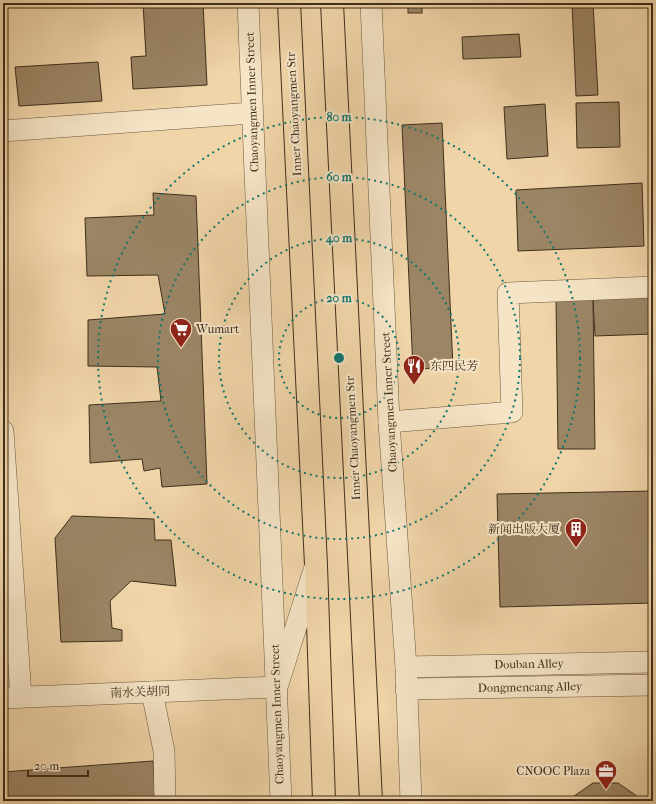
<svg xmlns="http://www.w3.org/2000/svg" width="656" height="804" viewBox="0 0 656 804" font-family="'IM FELL French Canon','Noto Serif SC',serif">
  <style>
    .building { fill: #9b8565; stroke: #3e2e1c }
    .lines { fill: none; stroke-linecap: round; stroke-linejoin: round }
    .minor-casing { stroke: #6a583f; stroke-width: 22 }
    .major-casing { stroke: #3e2e1c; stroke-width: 24 }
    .minor { stroke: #f5e4c6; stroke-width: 21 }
    .major { stroke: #f0d5a8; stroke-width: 22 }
    .ring { fill: none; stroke: #0f766e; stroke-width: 2; stroke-dasharray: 2 4 }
    .labels { text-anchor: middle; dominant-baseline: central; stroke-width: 4; stroke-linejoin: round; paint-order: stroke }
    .street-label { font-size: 12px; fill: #3e2e1c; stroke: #f5e4c6 }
    .poi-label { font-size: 12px; fill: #3e2e1c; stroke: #f5e4c6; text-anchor: start }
    .centre { fill: #0f766e; stroke: #f5e4c6; stroke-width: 2 }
    .ring-label { font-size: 12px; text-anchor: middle; font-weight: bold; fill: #0f766e; stroke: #f5e4c6; stroke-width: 4; stroke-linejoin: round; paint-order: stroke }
  </style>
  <rect width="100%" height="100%" fill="#f0d5a8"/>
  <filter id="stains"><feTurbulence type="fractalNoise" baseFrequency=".005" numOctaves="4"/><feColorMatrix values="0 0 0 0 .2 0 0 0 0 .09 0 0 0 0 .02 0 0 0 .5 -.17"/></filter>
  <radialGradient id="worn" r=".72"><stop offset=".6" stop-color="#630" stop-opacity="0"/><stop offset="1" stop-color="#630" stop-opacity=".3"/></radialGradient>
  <g class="building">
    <path d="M143 3H203L207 85 133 89 131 57 146 56Z"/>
    <rect x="408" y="3" width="14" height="10"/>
    <path d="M572 3H593L598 95 576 96Z"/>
    <path d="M519 34 521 57 463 59 462 37Z"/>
    <path d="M98 62 102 101 19 106 15 67Z"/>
    <path d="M619 102 620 147 577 148 576 103Z"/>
    <path d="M545 104 548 156 507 159 504 107Z"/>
    <path d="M442 123 453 368 413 369 402 125Z"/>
    <path d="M642 183 644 246 518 251 516 190Z"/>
    <path d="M153 193 196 196 207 484 162 487 160 468 144 471 142 459 90 463 89 405 161 401 157 367 88 366V320L165 314 158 275 87 276 85 218 154 215Z"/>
    <path d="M653 296V334L595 336 593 299Z"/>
    <path d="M556 299H593L595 449H558Z"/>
    <path d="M653 491V603L500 607 497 494Z"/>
    <path d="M72 516 154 519 155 540H171L176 586 131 581 110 601 112 628 122 630V641L61 642 55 538Z"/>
    <path d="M153 761 156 801H3V772Z"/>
    <path d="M593 783H618L644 801H570V799Z"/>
  </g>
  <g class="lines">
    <g class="minor-casing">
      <g id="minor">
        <path d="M248 3 281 801"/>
        <path d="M371 3 389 422 406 667 411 801"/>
        <path d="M3 131 252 113"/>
        <path d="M389 422 512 412 508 293 653 287"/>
        <path d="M3 431 21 697"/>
        <path d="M406 667 653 662"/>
        <path d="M406 689 653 685"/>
        <path d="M152 692 164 751 165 801"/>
        <path d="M3 698 277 687 315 567"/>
      </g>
    </g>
    <g class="major-casing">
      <g id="major">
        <path d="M289 3 316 565 324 801"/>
        <path d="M332 3 371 801"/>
      </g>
    </g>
    <use href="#minor" class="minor"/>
    <use href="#major" class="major"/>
  </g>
  <g class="ring">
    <circle cx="339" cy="358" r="60"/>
    <circle cx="339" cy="358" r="120"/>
    <circle cx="339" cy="358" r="181"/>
    <circle cx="339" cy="358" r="241"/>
  </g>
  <defs>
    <g id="supermarket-pin" transform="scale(1.15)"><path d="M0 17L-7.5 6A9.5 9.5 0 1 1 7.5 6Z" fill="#8f2418" stroke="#f5e4c6"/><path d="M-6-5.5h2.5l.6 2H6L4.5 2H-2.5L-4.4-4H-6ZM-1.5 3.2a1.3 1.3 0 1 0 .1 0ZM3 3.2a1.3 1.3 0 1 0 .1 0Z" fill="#fff"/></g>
    <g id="restaurant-pin" transform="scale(1.15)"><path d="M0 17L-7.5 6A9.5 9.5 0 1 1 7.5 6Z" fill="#8f2418" stroke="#f5e4c6"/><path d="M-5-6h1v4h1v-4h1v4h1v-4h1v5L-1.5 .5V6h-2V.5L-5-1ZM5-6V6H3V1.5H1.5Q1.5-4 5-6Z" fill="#fff"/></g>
    <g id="building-pin" transform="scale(1.15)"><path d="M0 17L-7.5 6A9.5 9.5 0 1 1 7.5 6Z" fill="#8f2418" stroke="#f5e4c6"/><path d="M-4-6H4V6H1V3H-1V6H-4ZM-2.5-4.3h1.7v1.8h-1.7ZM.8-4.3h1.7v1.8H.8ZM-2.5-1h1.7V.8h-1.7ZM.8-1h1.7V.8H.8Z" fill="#fff"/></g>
    <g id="office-pin" transform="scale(1.15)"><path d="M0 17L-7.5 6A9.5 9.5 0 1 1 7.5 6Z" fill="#8f2418" stroke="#f5e4c6"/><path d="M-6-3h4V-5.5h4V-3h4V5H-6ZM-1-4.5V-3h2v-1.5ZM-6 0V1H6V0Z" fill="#fff"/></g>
  </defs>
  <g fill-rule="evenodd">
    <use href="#supermarket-pin" x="181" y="329"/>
    <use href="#restaurant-pin" x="414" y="366"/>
    <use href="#building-pin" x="576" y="529"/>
    <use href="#office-pin" x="606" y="771"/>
  </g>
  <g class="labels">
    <g class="street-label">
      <text transform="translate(252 102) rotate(-92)">Chaoyangmen Inner Street</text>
      <text transform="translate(294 114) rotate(-93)">Inner Chaoyangmen Str</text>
      <text transform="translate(389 402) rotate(-93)">Chaoyangmen Inner Street</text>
      <text transform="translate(353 438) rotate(-93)">Inner Chaoyangmen Str</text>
      <text transform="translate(529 664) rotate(-1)">Douban Alley</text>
      <text transform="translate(530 687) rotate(-1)">Dongmencang Alley</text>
      <text transform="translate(140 692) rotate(-2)">南水关胡同</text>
      <text transform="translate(277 714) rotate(-92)">Chaoyangmen Inner Street</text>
    </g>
    <g class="poi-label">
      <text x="196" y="329">Wumart</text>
      <text x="430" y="366">东四民芳</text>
      <text x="560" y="529" text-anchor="end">新闻出版大厦</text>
      <text x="590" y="771" text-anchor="end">CNOOC Plaza</text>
    </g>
  </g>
  <circle cx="339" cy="358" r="6" class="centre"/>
  <g class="ring-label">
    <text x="339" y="121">80 m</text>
    <text x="339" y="181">60 m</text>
    <text x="339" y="242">40 m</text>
    <text x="339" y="302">20 m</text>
  </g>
  <rect width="656" height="804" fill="none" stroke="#f0d5a8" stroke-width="16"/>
  <rect x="4" y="4" width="648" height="796" fill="none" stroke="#3e2e1c" stroke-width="2"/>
  <rect x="8" y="8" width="640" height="788" fill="none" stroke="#3e2e1c"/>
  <path d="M28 770v6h60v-6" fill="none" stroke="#3e2e1c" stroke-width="2"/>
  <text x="34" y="770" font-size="12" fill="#3e2e1c" stroke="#f5e4c6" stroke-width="3" paint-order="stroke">20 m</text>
  <rect width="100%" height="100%" filter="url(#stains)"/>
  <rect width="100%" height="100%" fill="url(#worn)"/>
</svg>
